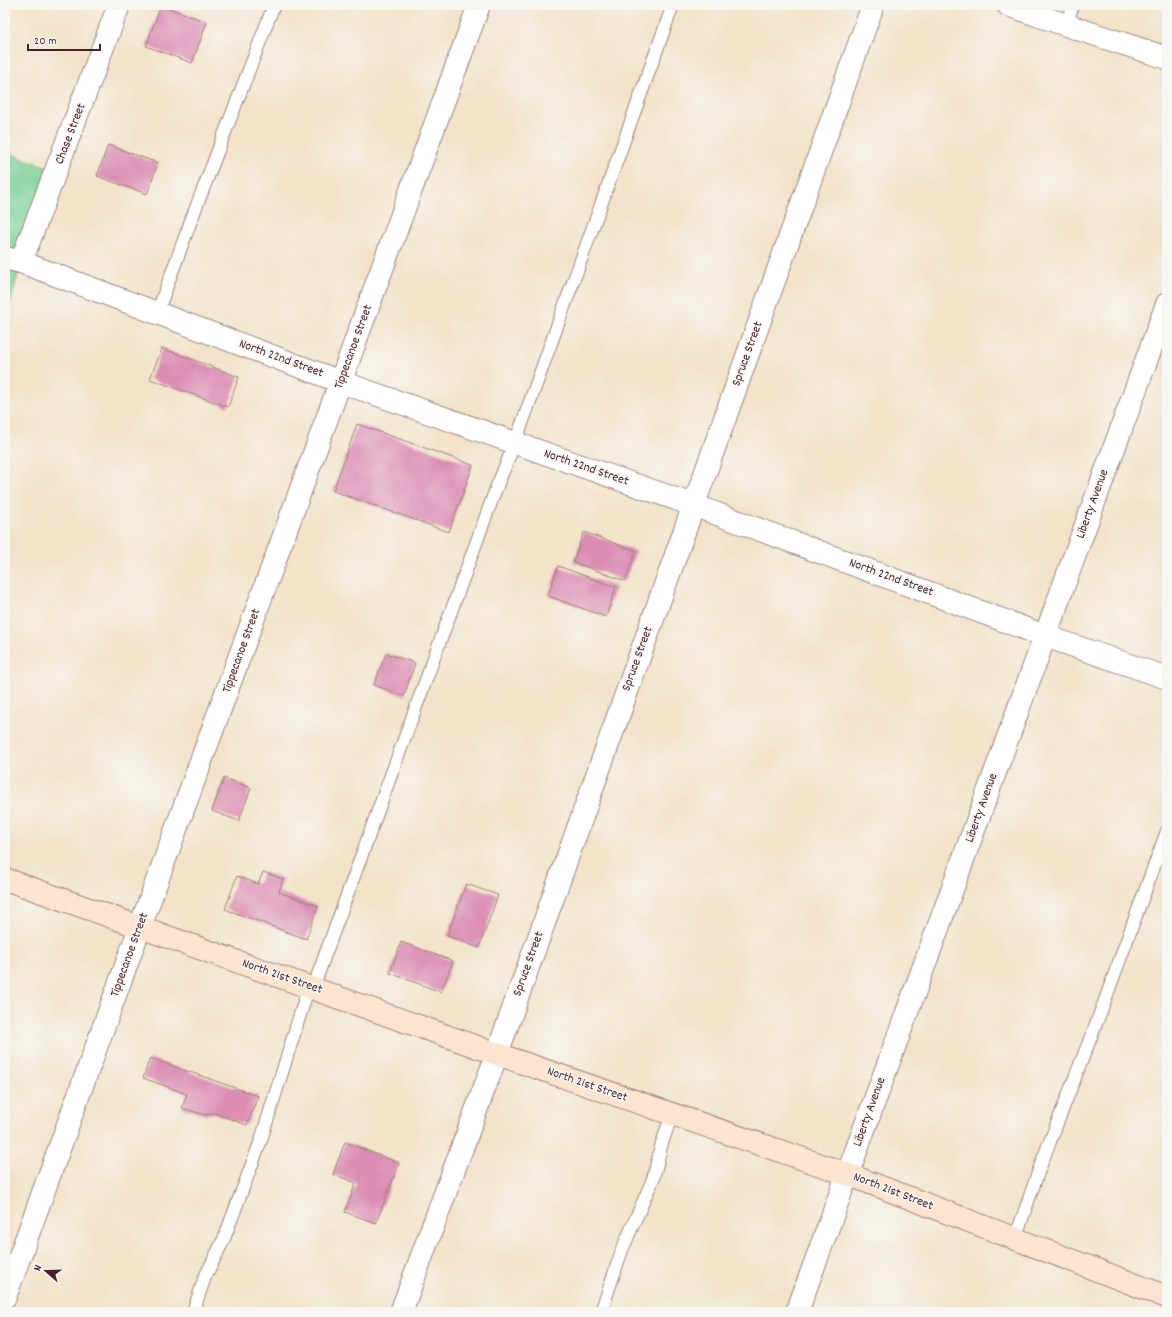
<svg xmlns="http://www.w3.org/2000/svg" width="1172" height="1317" viewBox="0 0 1172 1317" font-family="Dekko,sans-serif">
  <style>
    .green { fill: #76ce93; stroke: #60765f }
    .building { fill: #db8db2 }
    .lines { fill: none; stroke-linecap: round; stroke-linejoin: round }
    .lane-casing { stroke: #9e817a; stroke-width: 14 }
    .street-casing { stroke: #9e817a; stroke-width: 24 }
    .secondary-casing { stroke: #9e817a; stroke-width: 24 }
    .lane { stroke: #fff; stroke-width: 12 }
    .street { stroke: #fff; stroke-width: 22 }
    .secondary { stroke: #fde4d1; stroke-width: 22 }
    .labels { text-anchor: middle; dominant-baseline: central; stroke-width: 3.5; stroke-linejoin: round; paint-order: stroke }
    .street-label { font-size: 13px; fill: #4a1f2b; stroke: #f6f6f2 }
  </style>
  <rect width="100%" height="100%" fill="#f6f6f2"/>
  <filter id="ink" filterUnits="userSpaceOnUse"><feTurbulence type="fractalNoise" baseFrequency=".025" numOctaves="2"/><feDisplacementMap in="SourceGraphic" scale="8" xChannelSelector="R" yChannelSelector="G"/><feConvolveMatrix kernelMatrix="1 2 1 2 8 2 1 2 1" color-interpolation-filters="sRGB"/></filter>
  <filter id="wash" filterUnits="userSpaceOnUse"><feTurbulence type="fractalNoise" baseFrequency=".012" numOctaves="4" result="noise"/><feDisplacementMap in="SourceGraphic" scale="16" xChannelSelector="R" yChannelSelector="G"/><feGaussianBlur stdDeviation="0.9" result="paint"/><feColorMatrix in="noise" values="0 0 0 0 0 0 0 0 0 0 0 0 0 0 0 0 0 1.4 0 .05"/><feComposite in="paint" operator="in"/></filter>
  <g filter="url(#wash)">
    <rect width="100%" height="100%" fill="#f2e3c9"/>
    <path class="green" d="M5 152 57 170 21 262 5 324Z"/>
    <g id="blocks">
      <g class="building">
        <path d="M161 5 207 22 192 63 146 46Z"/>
        <path d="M108 145 158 163 147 194 97 176Z"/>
        <path d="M162 348 239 377 228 407 150 379Z"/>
        <path d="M357 424 473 465 449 532 333 491Z"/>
        <path d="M584 532 636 551 625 581 573 562Z"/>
        <path d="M558 566 616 587 606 617 548 596Z"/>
        <path d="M386 653 415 663 404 696 374 685Z"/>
        <path d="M224 778 251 788 239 821 212 811Z"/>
        <path d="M263 872 283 879 279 892 318 906 306 939 225 909 237 876 258 884Z"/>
        <path d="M466 884 498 895 479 948 447 936Z"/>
        <path d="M401 942 453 961 441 992 390 973Z"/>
        <path d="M150 1058 258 1096 247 1125 214 1113 205 1115 182 1108 187 1094 143 1078Z"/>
        <path d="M345 1142 399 1163 376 1223 345 1212 356 1183 333 1174Z"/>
      </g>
    </g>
  </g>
  <g filter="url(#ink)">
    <use href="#blocks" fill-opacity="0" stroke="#9e817a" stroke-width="1"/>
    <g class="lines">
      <g class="lane-casing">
        <g id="lane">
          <path d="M1066 25 1073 5"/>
          <path d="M157 313 192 218 274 5"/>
          <path d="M313 988 497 486 515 443 673 5"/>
          <path d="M1015 1239 1040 1167 1101 1011 1167 831"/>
          <path d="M193 1312 205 1277 224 1239 261 1140 309 986"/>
          <path d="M601 1312 622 1250 653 1179 662 1143 672 1114"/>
        </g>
      </g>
      <g class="street-casing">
        <g id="street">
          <path d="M1008 5 1066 25 1167 58"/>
          <path d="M5 258 21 262 341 382 693 505 1045 636 1167 678"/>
          <path d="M21 262 119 5"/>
          <path d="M5 1297 140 927 479 5"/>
          <path d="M401 1312 497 1054 873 5"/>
          <path d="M797 1312 1167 304"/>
        </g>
      </g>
      <g class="secondary-casing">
        <path id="secondary" d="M5 879 497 1054 847 1174 1167 1297"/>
      </g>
      <use href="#lane" class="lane"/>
      <use href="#street" class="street"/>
      <use href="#secondary" class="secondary"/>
    </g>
  </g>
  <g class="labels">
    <g class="street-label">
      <text transform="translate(71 134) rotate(-69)">Chase Street</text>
      <text transform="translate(354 347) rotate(-70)">Tippecanoe Street</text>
      <text transform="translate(748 354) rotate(-70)">Spruce Street</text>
      <text transform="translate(281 359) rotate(20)">North 22nd Street</text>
      <text transform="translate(586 468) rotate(19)">North 22nd Street</text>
      <text transform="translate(1093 504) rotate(-70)">Liberty Avenue</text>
      <text transform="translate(891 578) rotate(20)">North 22nd Street</text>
      <text transform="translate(242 651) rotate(-70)">Tippecanoe Street</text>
      <text transform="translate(638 659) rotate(-70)">Spruce Street</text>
      <text transform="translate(982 808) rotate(-70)">Liberty Avenue</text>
      <text transform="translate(130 955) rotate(-70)">Tippecanoe Street</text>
      <text transform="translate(529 964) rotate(-70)">Spruce Street</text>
      <text transform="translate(282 977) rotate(19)">North 21st Street</text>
      <text transform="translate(587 1085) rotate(19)">North 21st Street</text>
      <text transform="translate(870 1112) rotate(-70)">Liberty Avenue</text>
      <text transform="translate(893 1192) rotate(21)">North 21st Street</text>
    </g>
  </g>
  <rect width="1172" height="1317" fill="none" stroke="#f6f6f2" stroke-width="20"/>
  <g transform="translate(46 1271) rotate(290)" stroke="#f6f6f2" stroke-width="3" paint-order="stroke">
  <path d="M0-3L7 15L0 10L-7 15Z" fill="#4a1f2b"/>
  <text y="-6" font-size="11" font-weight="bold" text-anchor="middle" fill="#4a1f2b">N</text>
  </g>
  <path d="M28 44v6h72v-6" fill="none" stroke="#4a1f2b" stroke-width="2"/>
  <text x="34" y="44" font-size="12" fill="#4a1f2b" stroke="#f6f6f2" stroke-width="3" paint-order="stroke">20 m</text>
</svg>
